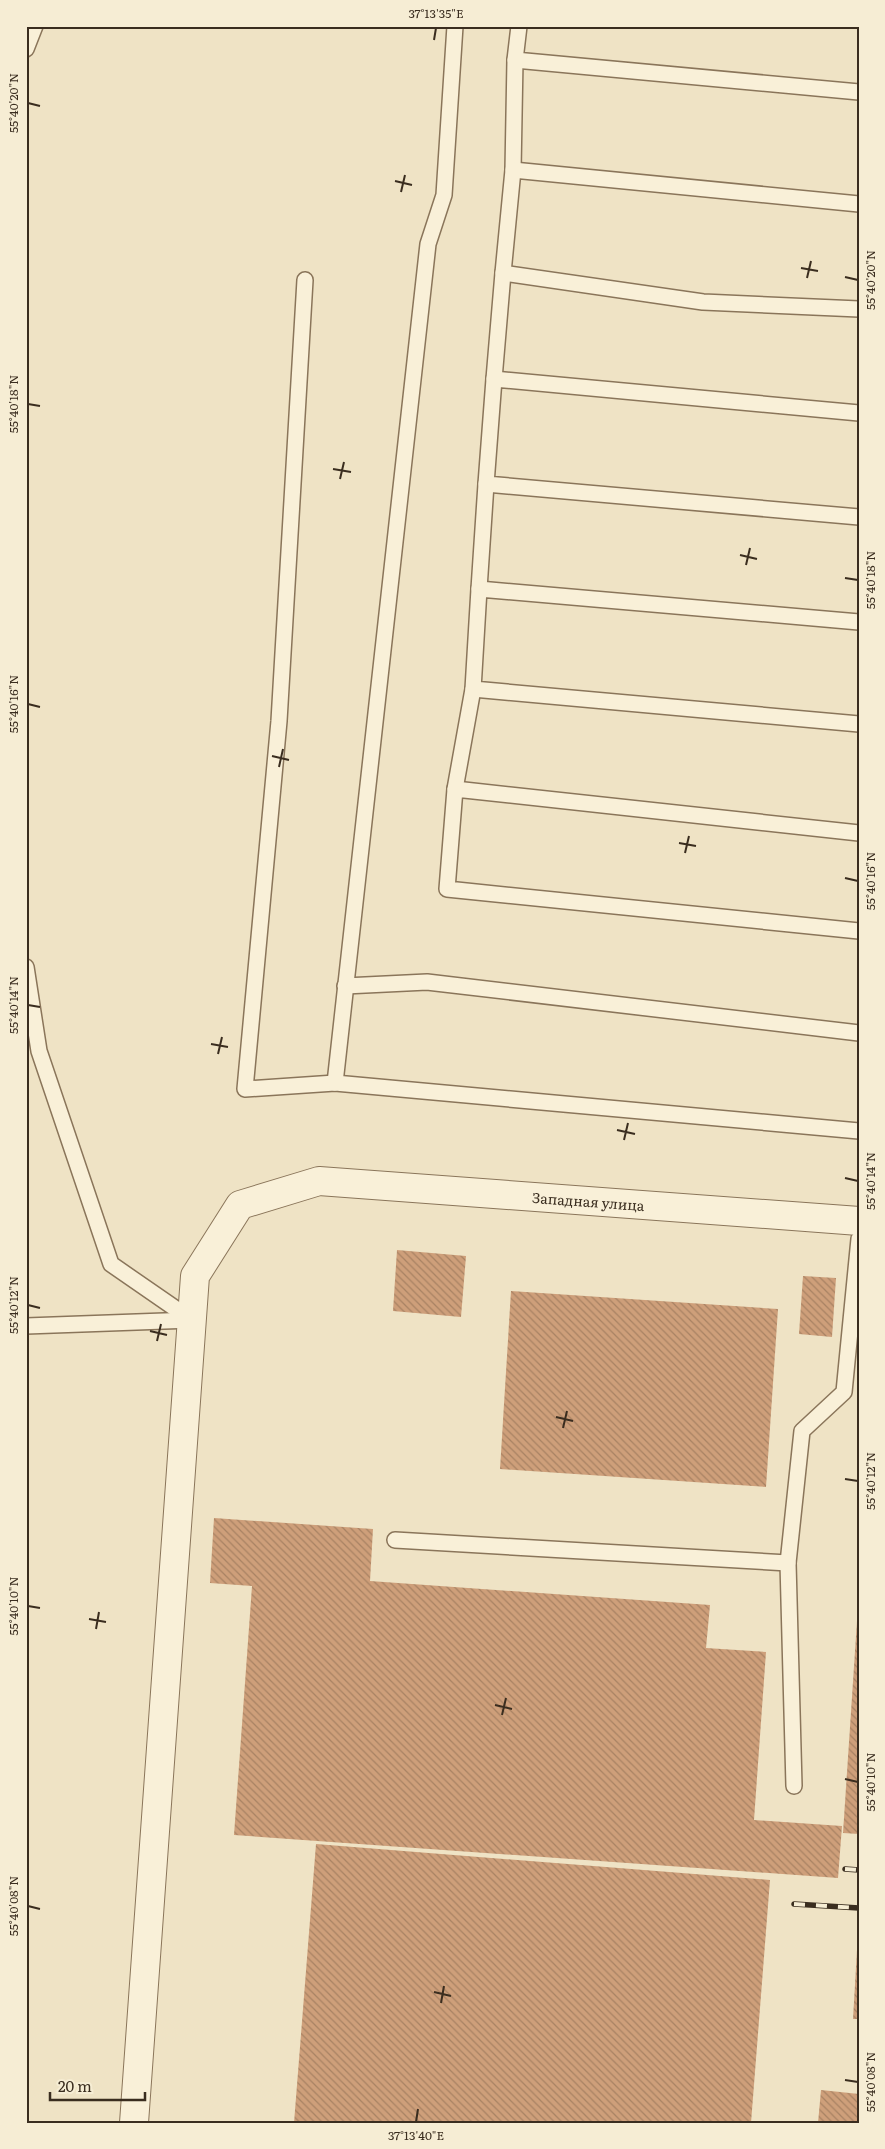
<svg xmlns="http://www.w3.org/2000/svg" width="885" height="2149" viewBox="0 0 885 2149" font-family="Literata,serif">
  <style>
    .building { fill: url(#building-back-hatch) }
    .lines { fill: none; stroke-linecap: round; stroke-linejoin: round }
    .lane-casing { stroke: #8a755a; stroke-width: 18 }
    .street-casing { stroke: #8a755a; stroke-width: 30 }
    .lane { stroke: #f9f0d8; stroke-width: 15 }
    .street { stroke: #f9f0d8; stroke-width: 28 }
    .rail-casing { stroke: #3a2d1f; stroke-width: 5.5 }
    .rail { stroke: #f6edd4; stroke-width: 4; stroke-dasharray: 11; stroke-linecap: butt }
    .ticks { fill: none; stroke: #3a2d1f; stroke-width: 2 }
    .labels { text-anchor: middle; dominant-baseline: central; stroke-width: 5; stroke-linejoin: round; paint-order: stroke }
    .street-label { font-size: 14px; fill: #3a2d1f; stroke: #f6edd4 }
    .neatline { fill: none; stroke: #3a2d1f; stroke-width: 2 }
    .ticks-label { font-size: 12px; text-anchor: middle; fill: #3a2d1f }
  </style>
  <defs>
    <pattern id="building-back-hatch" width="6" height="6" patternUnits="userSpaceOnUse" patternTransform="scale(1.25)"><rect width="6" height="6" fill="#ce9f7a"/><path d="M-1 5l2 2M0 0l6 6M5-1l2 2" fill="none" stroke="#a88263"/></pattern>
  </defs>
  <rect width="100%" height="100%" fill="#efe3c5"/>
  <g class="building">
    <path d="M397 1250 466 1256 461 1317 393 1311Z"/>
    <path d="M803 1276 836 1278 832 1337 799 1334Z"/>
    <path d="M511 1291 778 1309 766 1487 500 1469Z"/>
    <path d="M214 1518 373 1529 370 1581 710 1605 706 1648 766 1652 754 1820 842 1826 838 1878 234 1835 252 1586 210 1583Z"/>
    <path d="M857 1621H859V1834L843 1833Z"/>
    <path d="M316 1844 770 1880 751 2123H294Z"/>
    <path d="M857 1950H859V2019H853Z"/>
    <path d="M821 2090 859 2094V2123H818Z"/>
  </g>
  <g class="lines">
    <g class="lane-casing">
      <g id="lane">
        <path d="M519 26 515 60 859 92"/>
        <path d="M26 49 35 26"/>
        <path d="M513 170 515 60"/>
        <path d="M859 204 513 170 503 273 703 302 859 309"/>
        <path d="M305 280 279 721 245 1089 335 1083 859 1131"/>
        <path d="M494 379 503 273"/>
        <path d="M859 413 494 379 486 484 859 517"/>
        <path d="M479 589 486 484"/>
        <path d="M859 622 479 589 473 689 859 724"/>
        <path d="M455 789 473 689"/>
        <path d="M859 833 455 789 447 889 859 931"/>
        <path d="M26 967 39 1051 111 1264 192 1320"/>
        <path d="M345 986 427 982 859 1033"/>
        <path d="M335 1083 428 244 444 195 455 26"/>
        <path d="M26 1326 192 1320"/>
        <path d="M395 1540 788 1563 802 1431 844 1392 859 1239"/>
        <path d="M788 1563 794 1786"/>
      </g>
    </g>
    <g class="street-casing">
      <g id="street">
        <path id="s1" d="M134 2123 195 1276 240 1205 319 1181 859 1221"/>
      </g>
    </g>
    <use href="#lane" class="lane"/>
    <use href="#street" class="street"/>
    <g class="rail-casing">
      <g id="rail">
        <path d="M845 1869 859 1870"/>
        <path d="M794 1904 859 1908"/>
      </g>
    </g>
    <use href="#rail" class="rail"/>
  </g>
  <path class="ticks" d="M434 40 436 28M28 103 40 106M395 181 412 185M401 192 405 175M801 268 818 271M845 277 858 280M807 278 811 261M28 404 40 406M333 469 351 472M340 479 344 462M740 555 757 559M746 565 750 548M845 578 858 580M28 704 40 707M272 756 289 760M279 767 283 749M679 843 696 846M685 853 689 836M845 878 858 881M28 1005 40 1007M211 1044 228 1047M218 1054 222 1037M617 1130 635 1134M624 1140 628 1123M845 1178 858 1181M28 1305 40 1308M150 1331 167 1335M157 1341 161 1324M556 1417 573 1421M563 1428 567 1411M845 1479 858 1481M28 1606 40 1608M89 1619 106 1622M96 1629 99 1612M495 1705 512 1709M502 1715 506 1698M845 1779 858 1782M28 1906 40 1909M434 1992 451 1996M441 2003 444 1986M845 2080 858 2082M416 2122 418 2109"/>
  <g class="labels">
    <g class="street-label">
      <text stroke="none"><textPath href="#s1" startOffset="1286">Западная улица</textPath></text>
    </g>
  </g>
  <rect width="885" height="2149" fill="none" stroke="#f6edd4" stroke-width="55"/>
  <path d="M50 2092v8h95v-8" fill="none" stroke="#3a2d1f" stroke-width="2.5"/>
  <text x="58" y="2092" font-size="15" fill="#3a2d1f" stroke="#f6edd4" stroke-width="4" paint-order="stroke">20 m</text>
  <rect x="28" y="28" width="830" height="2094" class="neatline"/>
  <g class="ticks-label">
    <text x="436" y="18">37°13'35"E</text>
    <text transform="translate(14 103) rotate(-90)" y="4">55°40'20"N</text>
    <text transform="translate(871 280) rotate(-90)" y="4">55°40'20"N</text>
    <text transform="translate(14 404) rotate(-90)" y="4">55°40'18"N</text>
    <text transform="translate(871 580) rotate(-90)" y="4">55°40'18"N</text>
    <text transform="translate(14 704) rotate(-90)" y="4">55°40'16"N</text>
    <text transform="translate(871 881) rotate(-90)" y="4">55°40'16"N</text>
    <text transform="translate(14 1005) rotate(-90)" y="4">55°40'14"N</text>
    <text transform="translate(871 1181) rotate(-90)" y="4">55°40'14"N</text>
    <text transform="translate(14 1305) rotate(-90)" y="4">55°40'12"N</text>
    <text transform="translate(871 1481) rotate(-90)" y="4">55°40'12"N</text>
    <text transform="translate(14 1606) rotate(-90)" y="4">55°40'10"N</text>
    <text transform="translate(871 1782) rotate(-90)" y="4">55°40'10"N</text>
    <text transform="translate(14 1906) rotate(-90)" y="4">55°40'08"N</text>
    <text transform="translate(871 2082) rotate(-90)" y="4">55°40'08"N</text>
    <text x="416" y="2140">37°13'40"E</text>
  </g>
</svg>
